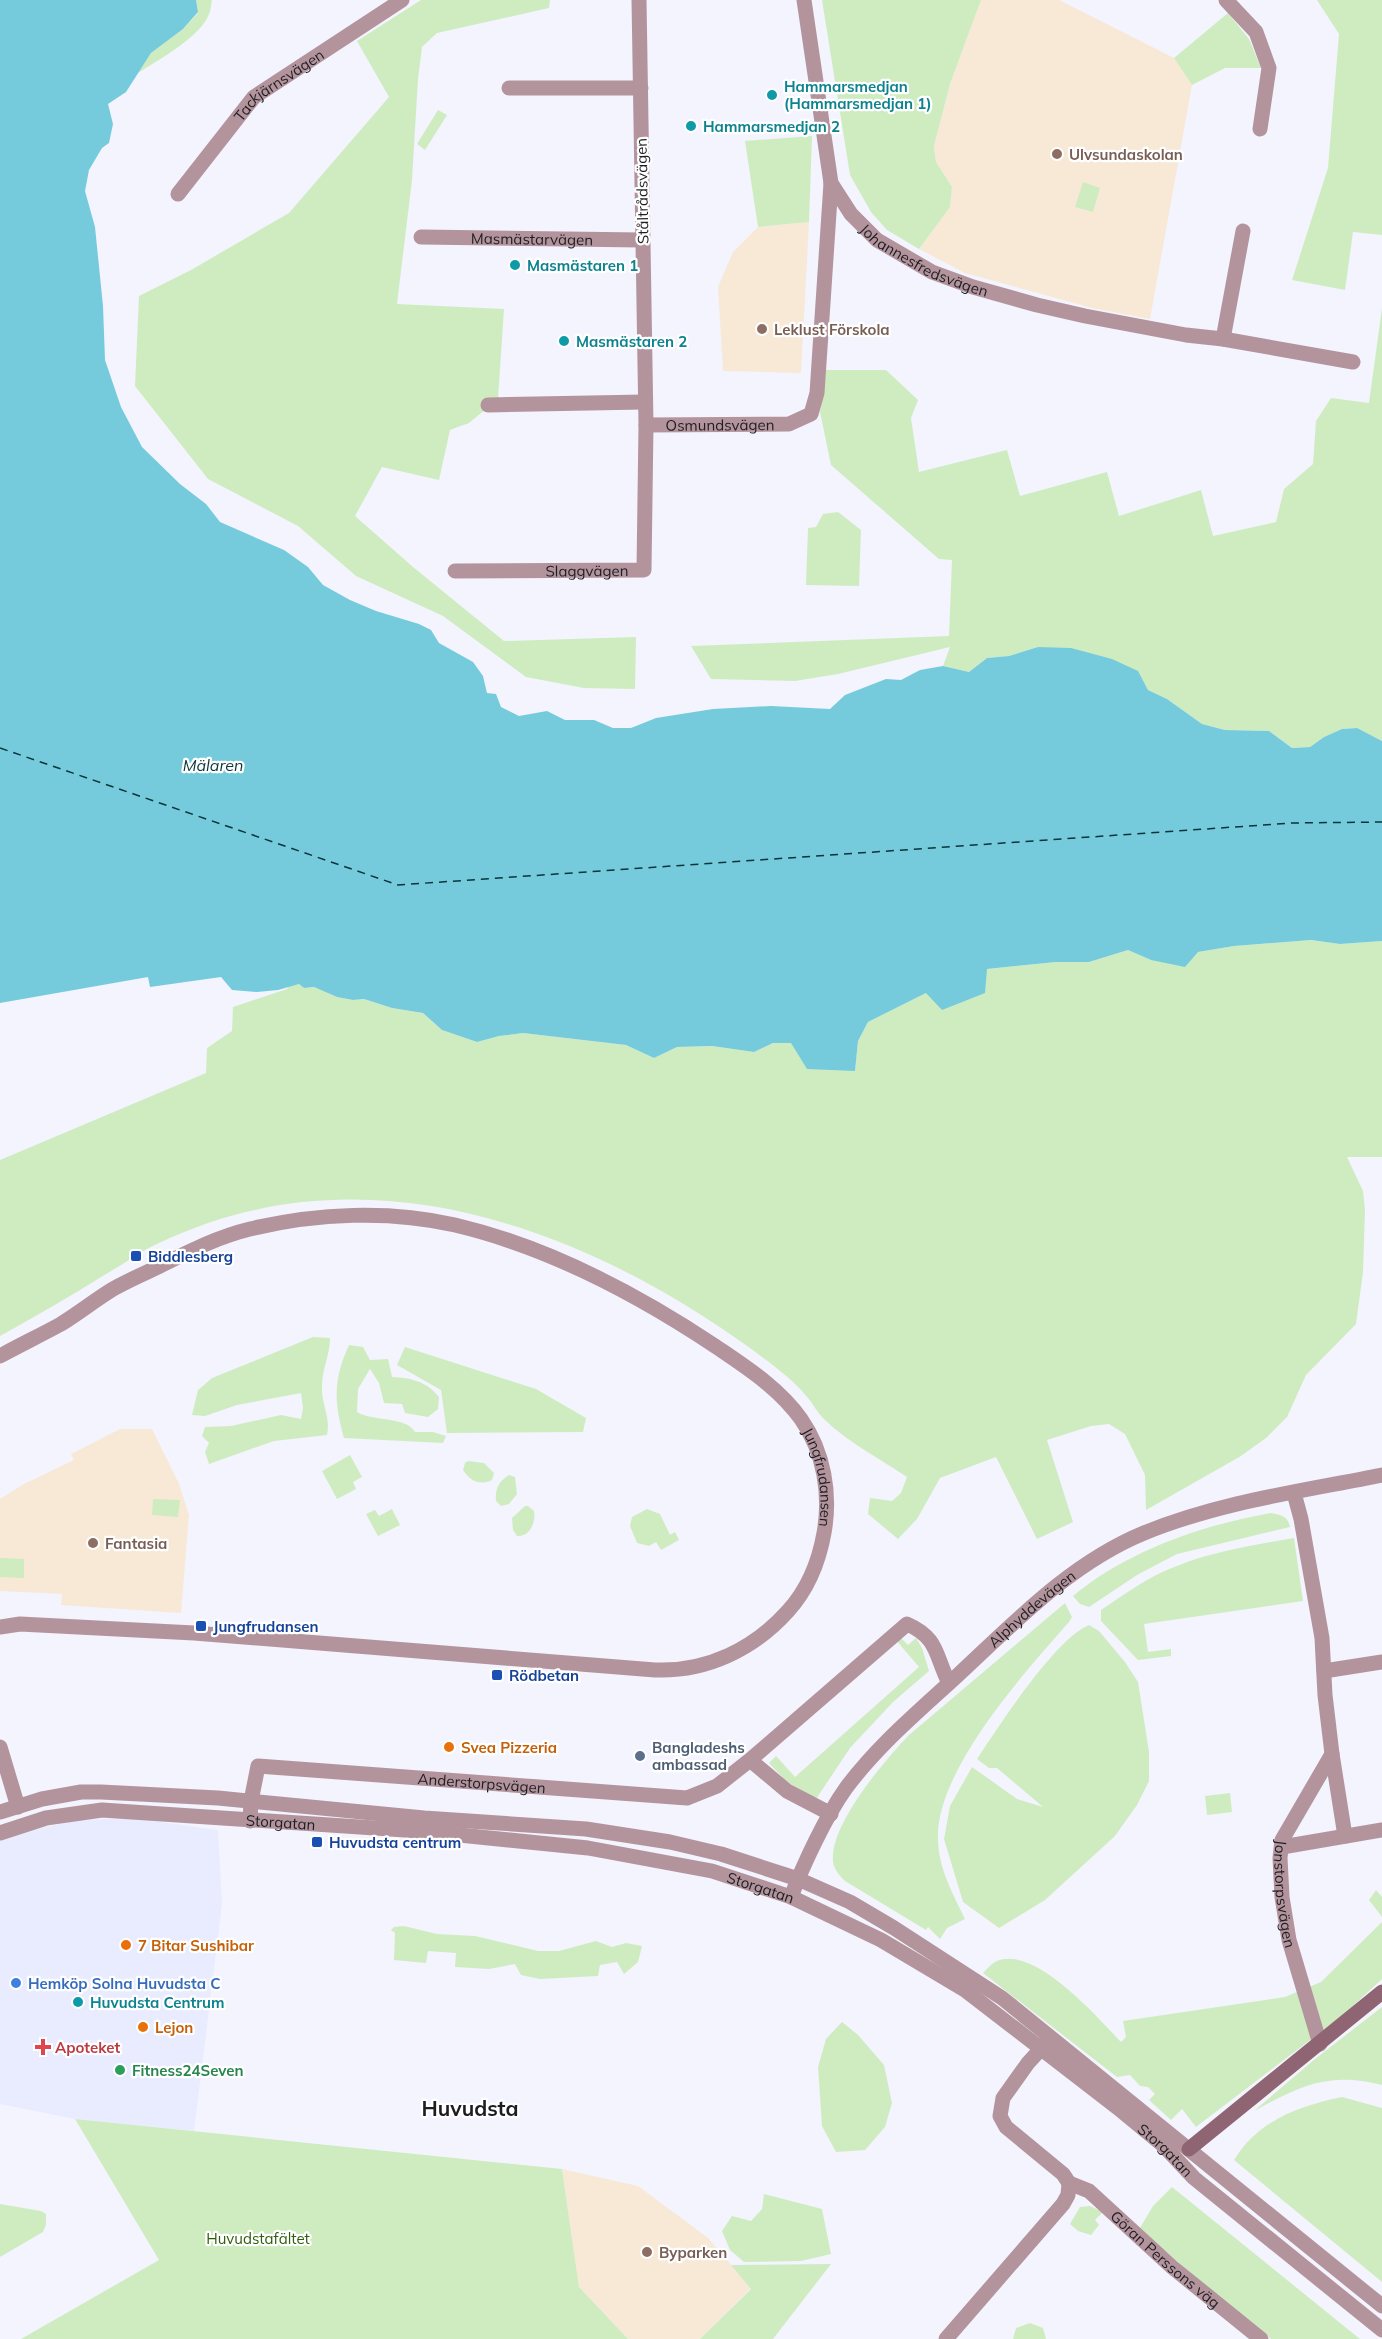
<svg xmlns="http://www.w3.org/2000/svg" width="1382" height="2339" viewBox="0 0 1382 2339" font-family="Mulish,sans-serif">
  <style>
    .built { fill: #e9ecff }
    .education { fill: #f7e9d6 }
    .green { fill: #cfecc1 }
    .water { fill: #75cbdc }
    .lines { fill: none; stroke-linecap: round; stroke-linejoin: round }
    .ferry { stroke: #0a353c; stroke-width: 1.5; stroke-dasharray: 8 6; stroke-linecap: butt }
    .minor { stroke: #b3949d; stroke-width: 15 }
    .tertiary { stroke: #b3949d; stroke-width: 15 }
    .secondary { stroke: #906573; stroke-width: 15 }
    .culture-dot { fill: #0f9aa8; stroke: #fff; stroke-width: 2 }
    .education-dot { fill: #8d6e63; stroke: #fff; stroke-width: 2 }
    .transit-dot { fill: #1a4fb4; stroke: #fff; stroke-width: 2 }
    .food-dot { fill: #e8710a; stroke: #fff; stroke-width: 2 }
    .service-dot { fill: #5c6f8a; stroke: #fff; stroke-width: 2 }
    .shop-dot { fill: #3f7fe0; stroke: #fff; stroke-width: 2 }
    .health-dot { fill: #e0444e; stroke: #fff; stroke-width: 2 }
    .leisure-dot { fill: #2e9e5b; stroke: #fff; stroke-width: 2 }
    .labels { text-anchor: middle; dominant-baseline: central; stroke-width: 4.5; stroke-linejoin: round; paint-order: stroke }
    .culture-label { font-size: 15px; font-weight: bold; fill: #0d838f; stroke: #fff; text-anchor: start }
    .street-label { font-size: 15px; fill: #1e1e22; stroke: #fff }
    .education-label { font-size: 15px; font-weight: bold; fill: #785e54; stroke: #fff; text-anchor: start }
    .transit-label { font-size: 15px; font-weight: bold; fill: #164399; stroke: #fff; text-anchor: start }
    .food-label { font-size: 15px; font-weight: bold; fill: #c56008; stroke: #fff; text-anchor: start }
    .service-label { font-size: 15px; font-weight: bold; fill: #4e5e75; stroke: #fff; text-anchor: start }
    .shop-label { font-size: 15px; font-weight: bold; fill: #366cbe; stroke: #fff; text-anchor: start }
    .health-label { font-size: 15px; font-weight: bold; fill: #be3a42; stroke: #fff; text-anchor: start }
    .leisure-label { font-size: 15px; font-weight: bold; fill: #27864d; stroke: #fff; text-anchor: start }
    .park-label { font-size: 15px; fill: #305c0d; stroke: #fff }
    .water-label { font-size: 16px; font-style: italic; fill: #0a353c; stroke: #fff }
    .district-label { font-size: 21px; font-weight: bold; fill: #1e1e22; stroke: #fff }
  </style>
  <rect width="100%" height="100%" fill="#f3f4fe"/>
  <path class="built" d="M133 1818 218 1830 222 1904 194 2131 75 2119 0 2104V1840L31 1830 79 1820Z"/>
  <g class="education">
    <path d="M981 0H1059L1174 58 1192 85 1150 319 1092 308 965 273 919 249 950 207 952 187 936 162 934 146 950 84Z"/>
    <path d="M809 222 801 373 723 371 718 287 733 252 758 227Z"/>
    <path d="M120 1429H152L179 1484 189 1515 181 1613 61 1605 62 1594 0 1591V1499L24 1484 74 1460 71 1454Z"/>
    <path d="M562 2169 638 2186 708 2238 751 2288 700 2339H628L579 2287Z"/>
  </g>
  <g class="green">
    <path d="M196 0H212C211 4 211 10 209 14 201 37 158 60 138 73L151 53 183 29 198 13Z"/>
    <path d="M421 0H550L549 8 437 33 422 47 418 79 412 180 397 304 504 309 498 399 469 423 450 430 439 480 382 467 355 516 413 567 504 641 636 637 635 689 584 688 526 677 443 616 356 576 298 526 208 479 135 386 139 296 191 270 289 213 389 97 357 41Z"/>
    <path d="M822 0H981L950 84 934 146 936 162 952 187 950 207 919 249 887 230 871 212 850 175Z"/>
    <path d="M1317 0H1382V235L1353 232 1345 290 1292 280 1328 168 1339 34Z"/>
    <path d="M1228 13 1249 39 1261 68H1225L1192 85 1174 58Z"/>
    <path d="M438 110 447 115 425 150 417 144Z"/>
    <path d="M812 136 809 222 758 227 745 141Z"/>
    <path d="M1083 182 1100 188 1093 212 1075 207Z"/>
    <path d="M1382 308V741L1356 728 1342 729 1324 737 1310 747 1292 748 1269 731 1225 730 1202 724 1167 699 1148 690 1137 671 1038 647 1009 656 987 658 969 672 943 666 950 647 838 674 795 681 711 679 691 646 949 636 952 560 939 559 831 465 820 412 826 370H886L918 400 911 418 919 472 1007 450 1020 496 1107 472 1119 516 1201 490 1213 536 1276 522 1284 489 1313 464 1316 421 1331 398 1369 403Z"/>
    <path d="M838 512 861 530 859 586 806 585 808 528 816 527 823 514Z"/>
    <path d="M1311 940 1340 944 1382 941V1157H1347L1363 1191 1365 1210 1363 1272 1356 1324 1306 1375 1287 1417 1266 1438 1241 1456 1146 1510 1145 1475 1125 1434 1109 1424 1091 1426 1047 1440 1073 1522 1037 1539 996 1457 940 1478 917 1519 898 1539 868 1514 870 1498 892 1501 901 1493 907 1477C879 1458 847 1442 823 1418 817 1412 813 1404 808 1398 792 1378 770 1363 750 1348 579 1225 362 1146 159 1243 141 1251 124 1264 106 1274 71 1296 36 1316 0 1336V1160L206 1073 207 1048 232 1031 233 1007 287 989 289 986 299 984 304 988 314 987 337 997 353 1000 364 999 392 1008 423 1013 442 1030 477 1042 499 1036 523 1033 626 1045 654 1058 677 1047 712 1046 754 1052 773 1043H792L855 1071 858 1041 868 1022 926 993 987 969 1056 962H1089L1128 950 1151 960 1234 946Z"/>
    <path d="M313 1337 330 1338C330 1355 322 1369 322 1386 321 1403 331 1418 327 1435L274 1441 209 1464 205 1452 209 1443 202 1436 205 1427 231 1426 281 1415 301 1419 303 1408 301 1393 237 1405 205 1416 192 1415 198 1390 212 1378Z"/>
    <path d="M349 1345 363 1347 370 1360 388 1359 392 1377C411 1378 426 1381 439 1397L438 1409 428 1417 405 1413 402 1404 384 1403 379 1383 370 1369 358 1389 357 1412C373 1422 406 1416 415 1432H433L446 1436 443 1443 344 1438C334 1402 333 1380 349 1345Z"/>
    <path d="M405 1347 536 1389 586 1418 583 1432 447 1433 441 1390 397 1365Z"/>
    <path d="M350 1455 362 1477 353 1482 356 1489 337 1499 322 1471Z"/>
    <path d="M468 1461 484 1463 494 1473 492 1480C480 1486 470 1481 463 1470L465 1463Z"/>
    <path d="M509 1475 515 1477 517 1494 509 1504 501 1506 496 1501C495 1489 498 1482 509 1475Z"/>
    <path d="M153 1499 180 1500 178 1517 152 1515Z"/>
    <path d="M525 1506H528L534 1511C536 1522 530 1537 517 1536L513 1530 512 1518Z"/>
    <path d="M392 1509 400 1525 378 1536 366 1514 375 1510 379 1516Z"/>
    <path d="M647 1509 660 1514 670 1535 675 1532 679 1540 661 1550 656 1542 649 1546 637 1543 630 1526 632 1517Z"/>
    <path d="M1271 1513C1281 1515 1288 1516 1290 1527L1177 1554 1137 1575 1089 1607 1080 1604 1073 1596C1127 1551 1202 1525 1271 1513Z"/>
    <path d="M1294 1538 1303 1601 1144 1624 1148 1652 1171 1649V1656L1138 1660 1101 1621V1610C1125 1594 1149 1576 1177 1566 1214 1551 1254 1545 1294 1538Z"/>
    <path d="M0 1558 24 1559V1578L0 1577Z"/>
    <path d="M1065 1603 1072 1617 1069 1622C1025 1672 934 1772 938 1841 939 1869 953 1894 965 1919L947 1928 940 1939 928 1927 926 1930 845 1881C838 1874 832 1867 833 1857 833 1821 885 1760 909 1735Z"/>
    <path d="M1089 1625 1099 1631 1125 1662 1138 1682 1149 1752V1781L1137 1805 1115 1836 1045 1900 999 1928 963 1902 944 1839 950 1806 972 1767 1017 1799 1043 1807 997 1768H989L977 1759C1000 1725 1054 1640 1089 1625Z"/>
    <path d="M900 1637 908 1645 916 1638 922 1648 929 1671 893 1702 850 1748 816 1799 786 1781 769 1763 776 1756 795 1777 919 1667 896 1640Z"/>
    <path d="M1230 1793 1232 1812 1207 1815 1205 1796Z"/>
    <path d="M1376 1890 1382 1897V1917L1369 1900Z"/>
    <path d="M1382 1922V1979L1343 2015 1196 2127 1182 2109 1171 2120 1149 2100 1155 2094 1148 2087 1140 2086 1130 2075 1117 2077 983 1973C987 1969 992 1963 997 1961 1035 1945 1098 2018 1121 2042L1126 2037 1123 2021 1285 1997 1321 1982Z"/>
    <path d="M404 1926 437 1934 475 1936 538 1951H559L596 1941 612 1947 626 1943 642 1946 638 1962 624 1974 617 1962 600 1965 598 1976 540 1979 521 1975 515 1964 489 1969 455 1967 456 1953 428 1951 426 1963 394 1960 395 1933 391 1930 394 1927Z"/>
    <path d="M1382 2007V2085C1328 2071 1300 2086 1254 2111L1315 2059Z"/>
    <path d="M842 2022 858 2035 884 2065 892 2103 885 2127 865 2150 836 2152 822 2126 818 2067 826 2039Z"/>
    <path d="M1342 2097 1382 2108V2282L1234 2160C1258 2121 1298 2106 1342 2097Z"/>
    <path d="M75 2119 562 2169 579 2287 628 2339H21L159 2260Z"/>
    <path d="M1172 2187 1360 2339H1271L1206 2287 1140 2228 1153 2206Z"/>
    <path d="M764 2194 822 2209 831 2254 801 2261 744 2262 730 2250 722 2231 732 2216 751 2221 762 2209Z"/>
    <path d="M0 2204 41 2211 46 2214V2225L43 2232 0 2257Z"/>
    <path d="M1090 2206 1103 2212 1095 2220 1099 2225 1091 2235 1078 2231 1070 2224 1080 2207Z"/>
    <path d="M831 2264 773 2339H700L751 2289 731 2265Z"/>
    <path d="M1030 2323 1043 2328 1046 2339H1013L1016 2328Z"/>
  </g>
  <path class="water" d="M0 0H196L198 12 183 29 151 53 126 92 108 104 113 124 109 143 102 148 89 170 85 191 95 227 103 306 105 360 121 407 142 447 180 484 206 504 220 522 284 550 308 567 323 585 350 600 376 611 419 624 431 630 439 643 473 662 483 676 487 693 496 694 501 707 519 716 547 711 565 720H594L613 728H631L656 718 713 709 771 706 830 709 845 695 886 679 901 680 920 670 943 666 969 672 987 658 1009 656 1038 647 1071 648 1112 659 1138 671 1148 690 1167 699 1202 724 1225 730 1269 731 1292 748 1310 747 1324 737 1342 729 1357 728 1382 741V941L1340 944 1311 940 1234 946 1198 952 1185 967 1151 960 1128 950 1089 962H1056L987 969 985 993 942 1010 926 993 868 1022 858 1041 855 1071 807 1069 791 1043H773L754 1052 712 1046 677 1047 654 1058 626 1045 523 1033 499 1036 477 1042 442 1030 423 1013 392 1008 364 999 353 1000 337 997 314 987 304 988 299 984 278 990 257 992 232 990 221 977 150 987 148 977 0 1003Z"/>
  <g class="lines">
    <path class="ferry" d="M0 748 398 885 1292 823 1382 822"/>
    <g class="minor">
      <path id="s1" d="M804 0 831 183 851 214 877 240 932 272 973 287 1037 305 1085 316 1186 335 1223 339 1353 362"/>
      <path d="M1226 0 1256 32 1269 68 1260 129"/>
      <path d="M509 88H641"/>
      <path id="s2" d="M178 194 254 97 402 0"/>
      <path id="s3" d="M421 237 642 240"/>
      <path d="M1223 339 1243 231"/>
      <path d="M488 405 644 402"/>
      <path id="s4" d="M646 425 789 424 811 414 817 393 831 183"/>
      <path id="s5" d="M455 571 644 570 646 425 639 0"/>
      <path id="s6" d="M0 1356C20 1345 41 1335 61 1324 79 1313 95 1300 113 1289 127 1281 143 1274 158 1267 188 1252 217 1237 250 1229 317 1213 389 1210 455 1225 548 1247 637 1294 715 1346 746 1367 779 1388 801 1419 824 1452 831 1494 824 1533 819 1561 808 1589 788 1611 754 1649 707 1672 655 1670L194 1633 20 1624 0 1627"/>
      <path id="s7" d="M1294 1493 1301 1519 1322 1638 1325 1695 1332 1754 1282 1840 1280 1858 1282 1897 1289 1940 1320 2044"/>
      <path d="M1324 1671 1382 1662"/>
      <path d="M0 1747 18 1807"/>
      <path d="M1332 1754 1345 1836"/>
      <path d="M750 1760 787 1791 831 1814"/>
      <path id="s8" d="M250 1821 251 1801 258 1766 687 1798 717 1786 750 1760 907 1624C939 1638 935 1656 949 1683"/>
      <path d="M1282 1847 1382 1830"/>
      <path id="s9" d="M791 1897C803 1865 826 1816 846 1788 878 1745 919 1711 958 1675 1015 1622 1071 1563 1144 1533 1220 1502 1302 1491 1382 1475"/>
      <path id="s10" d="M1069 2183 1089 2191 1172 2267 1261 2339"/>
      <path d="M946 2339 1063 2204 1068 2195 1069 2183 1063 2174 1006 2127 1000 2116 1003 2098 1028 2063 1050 2039"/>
    </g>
    <g class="tertiary">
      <path d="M0 1812 42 1799 81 1792H101L218 1798 424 1818 586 1829 670 1842 721 1854 798 1879 850 1902 894 1928 1002 1998 1382 2306"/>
      <path id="s11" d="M0 1833 46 1818 102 1810 420 1831 588 1848 712 1871 791 1897 881 1940 965 1990 1118 2108 1164 2146 1194 2178 1382 2330"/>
    </g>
    <path class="secondary" d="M1189 2149 1382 1992"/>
  </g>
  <g class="culture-dot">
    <circle cx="772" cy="95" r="6"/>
    <circle cx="691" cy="126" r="6"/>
    <circle cx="515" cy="265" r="6"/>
    <circle cx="564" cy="341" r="6"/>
    <circle cx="78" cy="2002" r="6"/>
  </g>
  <g class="education-dot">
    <circle cx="1057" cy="154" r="6"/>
    <circle cx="762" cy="329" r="6"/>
    <circle cx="93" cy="1543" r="6"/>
    <circle cx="647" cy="2252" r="6"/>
  </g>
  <g class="transit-dot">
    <rect x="130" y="1250" width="12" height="12" rx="3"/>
    <rect x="195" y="1620" width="12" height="12" rx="3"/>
    <rect x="491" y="1669" width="12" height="12" rx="3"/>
    <rect x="311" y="1836" width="12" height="12" rx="3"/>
  </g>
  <g class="food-dot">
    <circle cx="449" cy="1747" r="6"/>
    <circle cx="126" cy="1945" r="6"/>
    <circle cx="143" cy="2027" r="6"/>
  </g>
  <circle class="service-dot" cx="640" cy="1756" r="6"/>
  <circle class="shop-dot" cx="16" cy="1983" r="6"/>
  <path class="health-dot" d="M40 2038h6v6h6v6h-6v6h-6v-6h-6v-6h6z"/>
  <circle class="leisure-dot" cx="120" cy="2070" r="6"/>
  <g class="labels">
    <g class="culture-label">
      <text x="784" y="86">Hammarsmedjan<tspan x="784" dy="17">(Hammarsmedjan 1)</tspan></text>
      <text x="703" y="126">Hammarsmedjan 2</text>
      <text x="527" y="265">Masmästaren 1</text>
      <text x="576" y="341">Masmästaren 2</text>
      <text x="90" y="2002">Huvudsta Centrum</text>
    </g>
    <g class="street-label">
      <text stroke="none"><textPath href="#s2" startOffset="150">Tackjärnsvägen</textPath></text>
      <text transform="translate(642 191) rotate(-91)">Ståltrådsvägen</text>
      <text stroke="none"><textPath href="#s3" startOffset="111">Masmästarvägen</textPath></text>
      <text stroke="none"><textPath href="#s1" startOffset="310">Johannesfredsvägen</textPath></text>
      <text stroke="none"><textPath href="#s4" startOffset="74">Osmundsvägen</textPath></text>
      <text stroke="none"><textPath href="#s5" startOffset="132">Slaggvägen</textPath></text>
      <text stroke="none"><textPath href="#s6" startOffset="952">Jungfrudansen</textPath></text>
      <text stroke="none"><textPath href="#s9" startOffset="381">Alphyddevägen</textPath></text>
      <text stroke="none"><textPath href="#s8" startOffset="280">Anderstorpsvägen</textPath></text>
      <text stroke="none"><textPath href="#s11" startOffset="284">Storgatan</textPath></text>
      <text stroke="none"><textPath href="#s11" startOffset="770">Storgatan</textPath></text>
      <text stroke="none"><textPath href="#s7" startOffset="418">Jonstorpsvägen</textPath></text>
      <text stroke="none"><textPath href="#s11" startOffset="1256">Storgatan</textPath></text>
      <text stroke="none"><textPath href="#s10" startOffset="124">Göran Perssons väg</textPath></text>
    </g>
    <g class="education-label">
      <text x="1069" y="154">Ulvsundaskolan</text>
      <text x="774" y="329">Leklust Förskola</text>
      <text x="105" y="1543">Fantasia</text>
      <text x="659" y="2252">Byparken</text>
    </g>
    <g class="transit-label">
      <text x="148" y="1256">Biddlesberg</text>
      <text x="213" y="1626">Jungfrudansen</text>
      <text x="509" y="1675">Rödbetan</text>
      <text x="329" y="1842">Huvudsta centrum</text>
    </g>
    <g class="food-label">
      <text x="461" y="1747">Svea Pizzeria</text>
      <text x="138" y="1945">7 Bitar Sushibar</text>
      <text x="155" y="2027">Lejon</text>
    </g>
    <g class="service-label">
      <text x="652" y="1747">Bangladeshs<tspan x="652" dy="17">ambassad</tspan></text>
    </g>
    <g class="shop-label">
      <text x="28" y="1983">Hemköp Solna Huvudsta C</text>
    </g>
    <g class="health-label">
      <text x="55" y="2047">Apoteket</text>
    </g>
    <g class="leisure-label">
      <text x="132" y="2070">Fitness24Seven</text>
    </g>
    <g class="park-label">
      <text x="258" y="2238">Huvudstafältet</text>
    </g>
    <g class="water-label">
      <text x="213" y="765">Mälaren</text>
    </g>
    <g class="district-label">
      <text x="470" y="2108">Huvudsta</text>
    </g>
  </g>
</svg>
